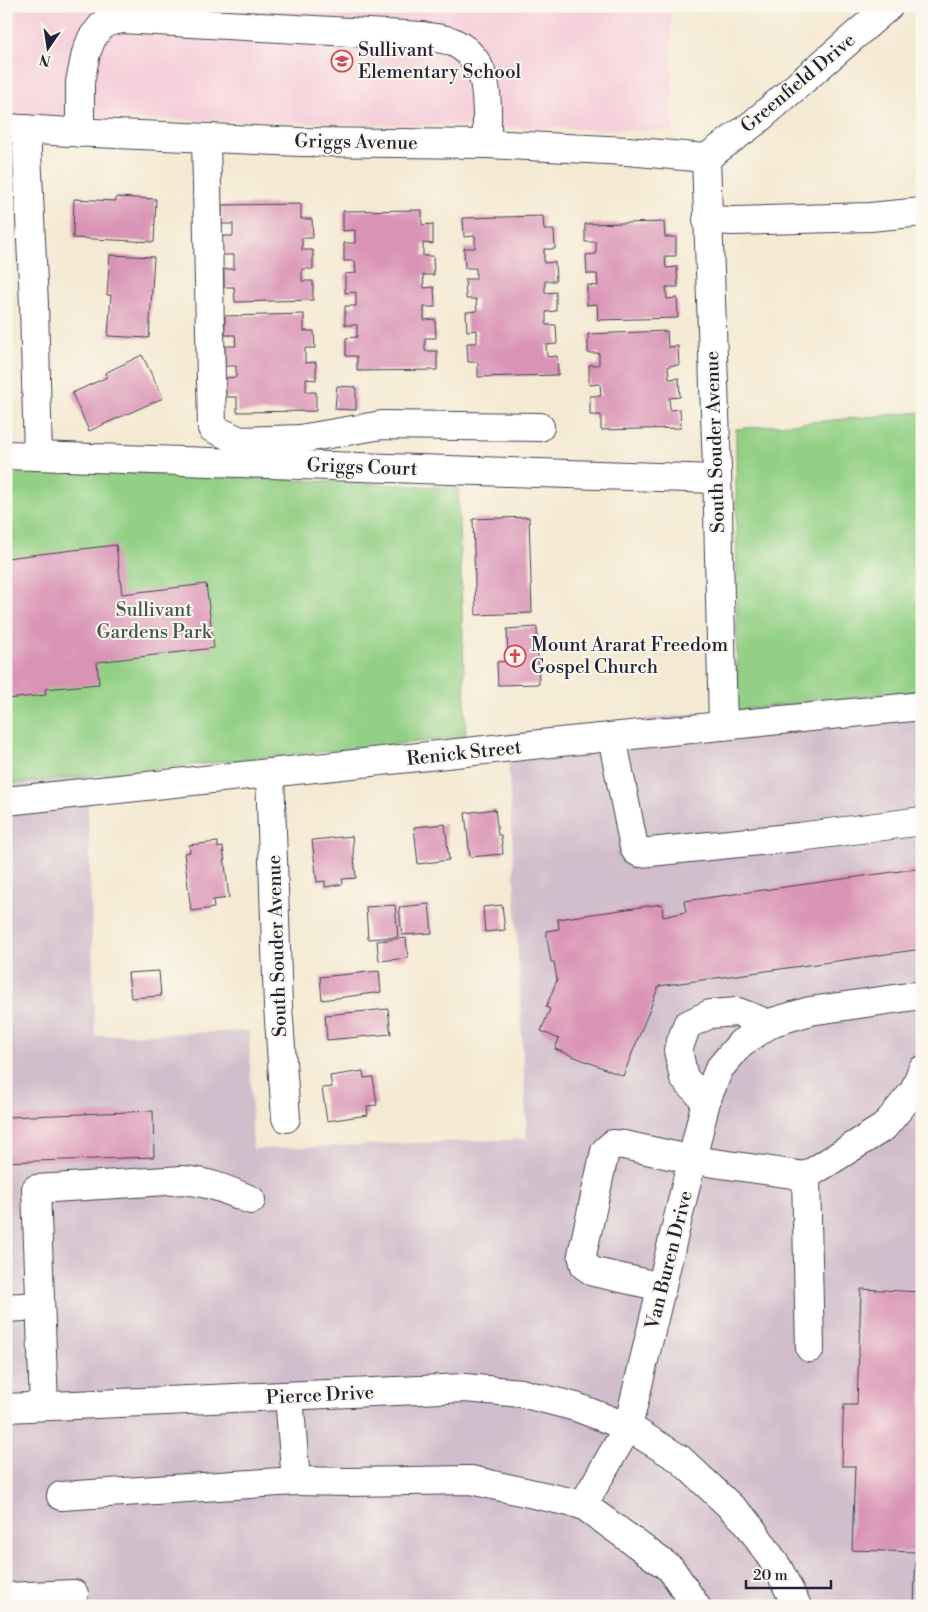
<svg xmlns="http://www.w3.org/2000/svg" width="928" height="1612" viewBox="0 0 928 1612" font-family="'Libre Bodoni',serif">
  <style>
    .built { fill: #f5cfda }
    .industrial { fill: #d1bdcb }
    .green { fill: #93d085; stroke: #5a7960 }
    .building { fill: #d993b5 }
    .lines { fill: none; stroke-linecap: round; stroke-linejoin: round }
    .minor-casing { stroke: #424052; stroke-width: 30 }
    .minor { stroke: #fff; stroke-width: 28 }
    .labels { text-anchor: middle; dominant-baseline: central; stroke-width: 4; stroke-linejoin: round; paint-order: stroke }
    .poi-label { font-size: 19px; fill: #22223b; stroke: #fbf7ec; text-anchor: start }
    .street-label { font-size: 19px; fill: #22223b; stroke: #fbf7ec }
    .park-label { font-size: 19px; fill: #445651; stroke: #fbf7ec }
  </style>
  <rect width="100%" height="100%" fill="#fbf7ec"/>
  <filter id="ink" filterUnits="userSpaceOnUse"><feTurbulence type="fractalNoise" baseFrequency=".02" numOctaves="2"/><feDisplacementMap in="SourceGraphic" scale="10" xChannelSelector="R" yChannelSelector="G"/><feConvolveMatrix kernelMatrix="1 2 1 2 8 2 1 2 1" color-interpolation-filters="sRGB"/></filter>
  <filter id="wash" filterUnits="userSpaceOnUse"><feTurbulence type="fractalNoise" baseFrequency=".0096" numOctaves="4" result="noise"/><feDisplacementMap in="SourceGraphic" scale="20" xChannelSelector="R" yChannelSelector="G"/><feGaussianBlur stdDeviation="1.12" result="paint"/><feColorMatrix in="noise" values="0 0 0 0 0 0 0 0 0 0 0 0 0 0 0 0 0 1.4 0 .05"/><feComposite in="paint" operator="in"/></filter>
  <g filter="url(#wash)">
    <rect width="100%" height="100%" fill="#f4e9d2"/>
    <path class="built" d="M11 6H671L673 131 11 116Z"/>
    <g class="industrial">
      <path d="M6 6H11V116L6 117Z"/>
      <path d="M922 690V1606H6V784L87 776 95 1036 249 1031 253 1149 527 1139 507 734Z"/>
    </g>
    <g class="green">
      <path d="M922 412V690L737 710 736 429Z"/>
      <path d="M6 466 458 488 466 737 6 784Z"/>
    </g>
    <g id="blocks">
      <g class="building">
        <path d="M116 197 156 199 154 242 73 238 74 199 116 201Z"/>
        <path d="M301 204V219H312L313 238H302V250H313V269H302V281H313V300L235 302 234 287H224V269H234V255H223L222 236H233V224H222V205Z"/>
        <path d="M422 210V225L433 224V244L423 243V256H433L434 275H423L424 288 434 287 435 307H424V320L435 319 436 338H425V351H437V370L357 371V356H346V338L357 337V325H345V306H356V292L345 293V274L356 273 355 261H344V243H355V230L343 231V211Z"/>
        <path d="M543 216 544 230H554L555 249H544V263L555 262 556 281H545V293L556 292V311L546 312V325H556L557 344 546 345 547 357 557 356 558 375 478 377V362H468L467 343H477V330L467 331 466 312 477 311 476 299H466L465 279H476V268H465L464 248H475V236L464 237 463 218Z"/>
        <path d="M664 222 665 237H676V256H665L666 268 677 267 678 287H666L667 299 677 298 678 318 598 320 597 304 587 305V285L598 286 597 274H587L586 255 596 254V242H585V224Z"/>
        <path d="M110 255 154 257 149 338 108 336 111 295H107Z"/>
        <path d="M304 314V331H314L315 348H305V363L316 362V380L306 379V392H316V411L237 412V397H226V378L236 377V366H225V346H236L235 335H225V316Z"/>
        <path d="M667 331 668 347 678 346 679 365 668 366 669 379 679 378 680 397 669 398 670 410 680 409 681 428 601 430V415H590V396H601L600 384 589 385V365H599V353H588V334Z"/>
        <path d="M142 355 163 398 89 431 72 393 107 377 105 373Z"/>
        <path d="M337 386 356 387V410L335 409Z"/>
        <path d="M529 517 532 613 476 615 473 519Z"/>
        <path d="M116 545 122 594 206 584 214 648 97 662 99 684 45 689 46 695 6 699 9 690 6 661V558Z"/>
        <path d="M537 627 539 684 498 685 497 662 508 661 507 629Z"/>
        <path d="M495 809 498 835H501L503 854 470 857 465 813Z"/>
        <path d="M445 824 449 860 418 864 414 827Z"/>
        <path d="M352 836 356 878 342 879 343 884 325 887V881L317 882 312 840Z"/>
        <path d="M218 842V848L223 847 229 898 213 900 214 908 191 911 184 853 190 852 189 845Z"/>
        <path d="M922 868V949L659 986 623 1076 555 1049 559 1039 541 1031 550 1009 546 1007 557 980 554 962H551L546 931 559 929 558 919 662 904 663 917 686 912 684 901Z"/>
        <path d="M429 904 432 933 402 935 399 907Z"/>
        <path d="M395 905 398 937 368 939 366 907Z"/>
        <path d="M502 905 505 930 485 932 483 907Z"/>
        <path d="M406 938 408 958 379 961 377 941Z"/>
        <path d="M159 971 161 996 131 998 128 973Z"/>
        <path d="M379 971 381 992 322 1000 320 977Z"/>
        <path d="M388 1009 391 1034 327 1040 325 1015Z"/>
        <path d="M363 1071 364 1078 373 1077 377 1105 367 1106 368 1115 327 1121 322 1088 332 1087 330 1076Z"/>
        <path d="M153 1111 154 1157 6 1162V1117Z"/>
        <path d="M861 1289 922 1292V1606H914L916 1552 852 1550 855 1466H842L843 1419 844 1405H857Z"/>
      </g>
    </g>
  </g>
  <g filter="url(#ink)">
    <use href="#blocks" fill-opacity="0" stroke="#424052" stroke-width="1"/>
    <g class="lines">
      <g class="minor-casing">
        <g id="minor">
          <path d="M6 128 70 132 301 142 487 144 627 151 706 158"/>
          <path d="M26 129 34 305 38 456"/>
          <path d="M80 133V82L86 53 92 38 104 23 121 19 422 36C431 38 444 38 453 42 494 62 486 106 487 144"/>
          <path d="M206 138 212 428 240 441 300 439 382 425 540 427"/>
          <path d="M706 158 717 470 723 726"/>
          <path d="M706 158 754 123 889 6"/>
          <path d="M707 220 734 221 870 217 922 212"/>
          <path d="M6 455 717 479"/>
          <path d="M612 737 634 847 636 851 640 853 799 837 922 821"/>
          <path d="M270 773 278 1006 286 1118"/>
          <path d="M6 801 560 742 922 706"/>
          <path d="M706 1101 684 1078 678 1050 687 1025 710 1014 738 1012 769 1024"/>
          <path d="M806 1176 810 1348"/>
          <path d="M662 1287 594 1272 585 1266 582 1255 605 1151 613 1144 624 1145 693 1160 806 1176 884 1127 914 1091 922 1070"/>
          <path d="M6 1308 40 1306"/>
          <path d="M44 1406 36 1189 183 1180C209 1182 227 1190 251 1200"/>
          <path d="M6 1408 465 1388 521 1393 576 1407 628 1427 680 1459 747 1522 778 1568 797 1606"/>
          <path d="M296 1481 349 1482 471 1480 583 1505 628 1427 706 1101 719 1069 741 1043 773 1022 810 1011 922 995"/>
          <path d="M61 1496 296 1481 289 1397"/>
          <path d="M583 1505 671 1569 696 1606"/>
          <path d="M6 1597 74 1594"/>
        </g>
      </g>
      <use href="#minor" class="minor"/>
    </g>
  </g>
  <defs>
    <g id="school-ring" transform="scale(1.125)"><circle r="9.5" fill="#fbf7ec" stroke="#d1495b" stroke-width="1.5"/><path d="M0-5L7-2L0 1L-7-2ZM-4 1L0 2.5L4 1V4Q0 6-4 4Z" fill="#d1495b"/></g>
    <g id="church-ring" transform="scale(1.125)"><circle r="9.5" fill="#fbf7ec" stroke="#d1495b" stroke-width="1.5"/><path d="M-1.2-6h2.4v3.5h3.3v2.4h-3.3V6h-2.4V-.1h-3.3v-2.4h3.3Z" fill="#d1495b"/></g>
  </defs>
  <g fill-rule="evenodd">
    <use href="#school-ring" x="342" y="61"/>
    <use href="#church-ring" x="515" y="656"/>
  </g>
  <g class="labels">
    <g class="poi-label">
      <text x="358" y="50">Sullivant<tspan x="358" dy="22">Elementary School</tspan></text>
      <text x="531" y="645">Mount Ararat Freedom<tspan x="531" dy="22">Gospel Church</tspan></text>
    </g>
    <g class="street-label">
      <text transform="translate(798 83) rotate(-40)">Greenfield Drive</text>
      <text transform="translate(356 142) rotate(1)">Griggs Avenue</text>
      <text transform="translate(715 442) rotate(-92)">South Souder Avenue</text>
      <text transform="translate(362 467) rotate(2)">Griggs Court</text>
      <text transform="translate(464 753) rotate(-6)">Renick Street</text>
      <text transform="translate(277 946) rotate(-92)">South Souder Avenue</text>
      <text transform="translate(669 1260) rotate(-76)">Van Buren Drive</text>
      <text transform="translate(320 1395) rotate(-3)">Pierce Drive</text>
    </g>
    <g class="park-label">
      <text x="154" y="610">Sullivant<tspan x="154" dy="22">Gardens Park</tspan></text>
    </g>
  </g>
  <rect width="928" height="1612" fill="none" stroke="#fbf7ec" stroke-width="25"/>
  <g transform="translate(48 48) rotate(193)" stroke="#fbf7ec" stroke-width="4" paint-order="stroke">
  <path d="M0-4L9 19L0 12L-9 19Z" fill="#22223b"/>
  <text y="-8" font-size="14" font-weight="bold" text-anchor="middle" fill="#22223b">N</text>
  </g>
  <path d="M746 1580v8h85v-8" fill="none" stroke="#22223b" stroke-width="2.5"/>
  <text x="753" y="1580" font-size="15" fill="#22223b" stroke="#fbf7ec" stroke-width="4" paint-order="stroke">20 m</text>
</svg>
